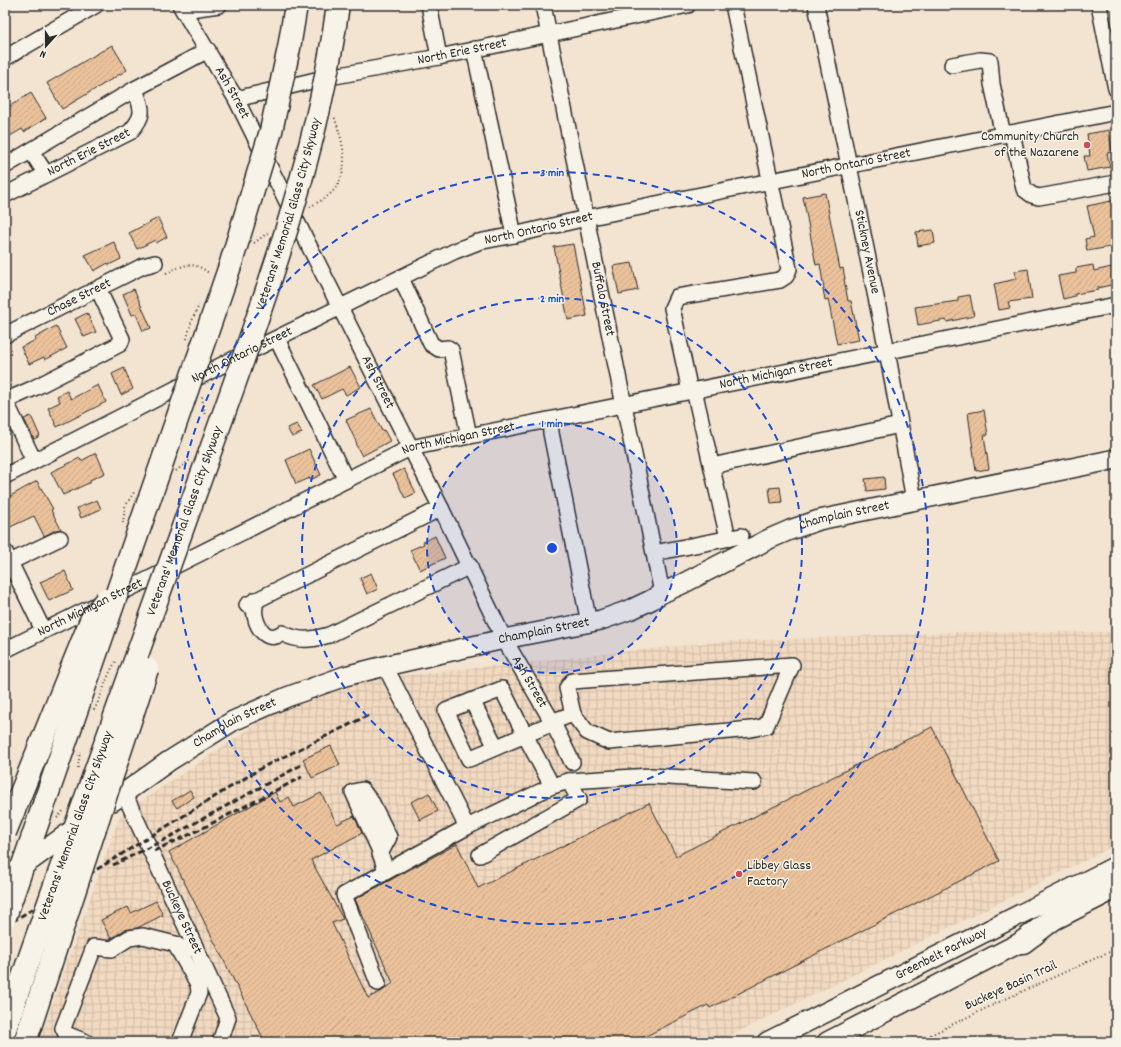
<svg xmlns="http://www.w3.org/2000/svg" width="1121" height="1047" viewBox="0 0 1121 1047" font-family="Dekko,sans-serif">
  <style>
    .industrial { fill: url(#industrial-grid) }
    .building { fill: url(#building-hatch); stroke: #2b2b2b }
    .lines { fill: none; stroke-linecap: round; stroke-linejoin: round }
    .minor-casing { stroke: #2b2b2b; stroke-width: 18 }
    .major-casing { stroke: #2b2b2b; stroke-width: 22 }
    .highway-casing { stroke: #2b2b2b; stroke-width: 25 }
    .path { stroke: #2b2b2b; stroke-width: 2; stroke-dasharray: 1 3; stroke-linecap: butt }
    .minor { stroke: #f7f3e8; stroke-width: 15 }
    .major { stroke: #f7f3e8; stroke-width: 19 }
    .highway { stroke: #f7f3e8; stroke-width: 22 }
    .rail { stroke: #2b2b2b; stroke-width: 3; stroke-dasharray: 6 3; stroke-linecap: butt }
    .major-bridge-casing { stroke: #2b2b2b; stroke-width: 22; stroke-linecap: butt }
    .highway-bridge-casing { stroke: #2b2b2b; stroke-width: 25; stroke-linecap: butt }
    .major-bridge { stroke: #f7f3e8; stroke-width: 19 }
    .highway-bridge { stroke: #f7f3e8; stroke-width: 22 }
    .ring { fill: none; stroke: #1d4ed8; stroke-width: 2; stroke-dasharray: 7 5 }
    .poi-dot { fill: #d1495b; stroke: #f7f3e8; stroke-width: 1.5 }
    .labels { text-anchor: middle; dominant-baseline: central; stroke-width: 3; stroke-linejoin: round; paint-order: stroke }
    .street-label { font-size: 14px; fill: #2b2b2b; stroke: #f7f3e8 }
    .poi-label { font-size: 14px; fill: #2b2b2b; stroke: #f7f3e8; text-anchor: end }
    .centre { fill: #1d4ed8; stroke: #f7f3e8; stroke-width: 2 }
    .ring-label { font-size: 12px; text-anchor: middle; font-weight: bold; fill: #1d4ed8; stroke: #f7f3e8; stroke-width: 3; stroke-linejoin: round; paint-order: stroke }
  </style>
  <defs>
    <pattern id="industrial-grid" width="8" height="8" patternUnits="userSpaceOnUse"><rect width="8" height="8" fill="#f1dac1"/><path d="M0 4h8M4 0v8" fill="none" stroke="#cfbba6"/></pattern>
    <pattern id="building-hatch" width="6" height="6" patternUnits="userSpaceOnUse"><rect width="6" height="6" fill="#ebc29b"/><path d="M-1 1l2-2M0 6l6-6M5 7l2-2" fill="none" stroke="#caa786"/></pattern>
  </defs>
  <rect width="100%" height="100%" fill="#f3e4d1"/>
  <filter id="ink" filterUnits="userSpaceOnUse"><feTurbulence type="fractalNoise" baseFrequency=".025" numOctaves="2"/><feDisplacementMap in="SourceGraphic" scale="8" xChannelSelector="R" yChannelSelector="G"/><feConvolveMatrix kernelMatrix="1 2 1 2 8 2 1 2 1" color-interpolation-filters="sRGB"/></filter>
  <g filter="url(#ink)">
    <path class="industrial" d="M958 632H1116V845L718 1042H39L120 815 269 716 370 679 715 642Z"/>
    <g class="building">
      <path d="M112 45 127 70 62 109 47 83Z"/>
      <path d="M31 93 46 118 24 132 22 129 5 139V109Z"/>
      <path d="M1109 130 1112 152 1107 153 1110 167 1087 171 1084 156H1090L1087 134Z"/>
      <path d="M825 193 840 269 843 268 845 279H844L848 301H851L859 340 837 344 828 299 825 300 823 289H824L820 264 816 265 803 197Z"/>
      <path d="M1116 200V224L1113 225 1116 246 1087 251 1085 239 1094 237 1087 206Z"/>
      <path d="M158 218 167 237 156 243 155 240 137 249 129 233Z"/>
      <path d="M933 230 935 243 918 246 916 232Z"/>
      <path d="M114 242 121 259 109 265 108 263 94 271 85 255Z"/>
      <path d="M573 244 587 316 568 320 554 247Z"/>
      <path d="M632 263 638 290 619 294 613 266Z"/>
      <path d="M1093 265 1094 271 1116 266V284L1097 288 1098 290 1075 294V296L1063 299 1058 276 1076 273V268Z"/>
      <path d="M1028 269 1032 299 1008 302 1010 308 999 310 994 284 1016 279 1015 271Z"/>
      <path d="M134 289 151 328 143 331 136 314 132 315 123 294Z"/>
      <path d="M970 295 974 316 947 322 946 320 918 325 915 307 958 301V297Z"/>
      <path d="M87 313 96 332 84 337 75 319Z"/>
      <path d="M56 326 67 348 45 360 44 357 29 364 21 347 36 340 35 338Z"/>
      <path d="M350 367 361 387 346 395 342 389 322 399 314 385Z"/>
      <path d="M124 368 133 389 121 395 112 374Z"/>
      <path d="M98 385 106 402 57 427 48 408 60 402 57 396 67 391 71 399Z"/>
      <path d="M371 409 382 431 384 430 390 441 362 456 356 445 357 444 346 420Z"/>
      <path d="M984 410 988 435H984L989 469 976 471 968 413Z"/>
      <path d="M31 416 40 436 34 439 24 419Z"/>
      <path d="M297 424 302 433 292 437 287 428Z"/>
      <path d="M309 449 321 475 310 480V478L296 484 286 460Z"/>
      <path d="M96 453 105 473 90 480 91 482 63 495 51 472 80 458 81 461Z"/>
      <path d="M404 469 416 493 405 498 393 474Z"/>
      <path d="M884 477 885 489 867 491 865 479Z"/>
      <path d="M37 481 53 509 51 510 61 529 56 530 44 536 34 516 8 528 5 523V499Z"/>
      <path d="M780 487 782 502 771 503 769 488Z"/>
      <path d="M97 500 101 509 81 518 77 508Z"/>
      <path d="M435 536 445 558 420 570 410 550 424 544 423 542Z"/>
      <path d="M65 571 73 590 49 601 40 582Z"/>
      <path d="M371 573 378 589 367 594 360 578Z"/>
      <path d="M932 727 999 861 710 1008 708 1005 634 1042H265L169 852 275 792 280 802 289 797 294 807 321 793 337 824 354 816 362 833 311 860 343 919 332 923 368 998 382 991 393 983 355 899 457 844 478 888 649 803 676 856Z"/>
      <path d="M331 746 340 765 312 778 303 759Z"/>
      <path d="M190 790 194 797 177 808 172 801Z"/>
      <path d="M429 793 438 811 420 820 411 802Z"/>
      <path d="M156 901 163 915 137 928 124 930 111 939 101 920 128 907 131 913Z"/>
    </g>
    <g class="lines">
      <g class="minor-casing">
        <g id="minor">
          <path id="s1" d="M180 5 236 99 294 216 441 508 504 639 553 723 572 762"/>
          <path d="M429 5 439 57"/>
          <path id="s2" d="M543 5 662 593"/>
          <path id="s3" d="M816 5 887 351 914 500"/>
          <path d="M1099 5 1116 89"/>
          <path d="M183 10 219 5"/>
          <path d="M474 49 514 235"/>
          <path d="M5 58 96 5"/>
          <path d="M952 65 980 60 990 61 992 84 1003 135"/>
          <path id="s4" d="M236 99 324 78 439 57 688 5"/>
          <path d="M1012 133 1024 189 1032 195 1039 197 1116 183"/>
          <path d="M31 151 46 174"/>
          <path d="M5 166 135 89 208 50"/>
          <path id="s5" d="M5 195 130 132C146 114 142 110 135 89"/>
          <path d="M401 278 431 344 439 349 448 348 451 350 469 436"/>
          <path id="s6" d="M5 335 143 266 155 263"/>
          <path d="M277 339 346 480"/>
          <path d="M694 390 728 538"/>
          <path d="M690 391 672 308 677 297 780 280 786 276 789 269 733 5"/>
          <path d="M5 400 34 461"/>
          <path d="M5 401 34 388 120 344 122 339 98 289"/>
          <path d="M550 420 551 433 589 623"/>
          <path d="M712 466 900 425"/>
          <path id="s7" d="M5 476 228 362 455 251 478 242 514 235 586 218 1116 112"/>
          <path d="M5 552 43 630"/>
          <path d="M654 553 741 536"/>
          <path d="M10 562 60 538"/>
          <path d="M256 600C255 605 254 611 255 616 258 630 268 643 282 633 299 642 311 640 329 635L470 566"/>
          <path d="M247 605 441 508"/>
          <path id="s8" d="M5 650 155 576 410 448 1116 305"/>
          <path d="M385 666 467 827 552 786 525 735 553 723"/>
          <path d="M502 689 525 735 469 759 446 711Z"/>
          <path d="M472 701 496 747"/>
          <path d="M551 722 573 714 587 732 609 742 751 729 766 726 792 665 572 681 567 688 573 714"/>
          <path d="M552 786 569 781 651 776 754 782"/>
          <path id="s9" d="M124 793 228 1018 220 1042"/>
          <path d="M380 854 389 837 372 803 362 790 353 792 379 849 386 871"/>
          <path d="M480 855 579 799 569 781"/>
          <path d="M175 944 198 984 199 993 180 1042"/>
          <path d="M378 983 344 895 467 827"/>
          <path d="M86 1042 66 1034 63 1028 94 947 112 949 129 938 143 936 175 944 185 950 195 946"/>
        </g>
      </g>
      <g class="major-casing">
        <g id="major">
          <path id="s10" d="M113 801 169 761 233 721 287 697 345 676 385 666 504 639 601 620 632 609 651 600 662 593 682 584 769 539 790 530 819 520 1116 459"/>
          <path id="s11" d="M767 1042 1116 866"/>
          <path d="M827 1042 1035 935"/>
        </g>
      </g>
      <g class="highway-casing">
        <path id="highway" d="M1023 942 1053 919 1116 887"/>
      </g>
      <g class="path">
        <path d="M310 207C316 203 323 200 329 195 353 174 343 142 334 116"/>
        <path d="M254 243 269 232"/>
        <path d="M166 273C184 265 193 260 210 274"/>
        <path d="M187 339 191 323 199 305"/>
        <path d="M202 397 205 416"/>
        <path d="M176 471 190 460"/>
        <path d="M123 523 125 507 134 492"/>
        <path d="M94 710C103 694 106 675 117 660"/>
        <path d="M78 768 80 752"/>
        <path d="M57 818 65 809"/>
        <path d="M916 1042 999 1002 1116 949"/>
      </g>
      <use href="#minor" class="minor"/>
      <use href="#major" class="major"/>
      <use href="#highway" class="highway"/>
      <g class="rail">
        <path d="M154 851 199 830 302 777"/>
        <path d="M113 865 164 840 301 765"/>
        <path d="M5 926 263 767 371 714"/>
      </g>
      <g class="major-bridge-casing">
        <path id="major-bridge" d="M5 879 81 824"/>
      </g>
      <g class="highway-bridge-casing">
        <g id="highway-bridge">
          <path d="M5 832 92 618 106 600"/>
          <path d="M5 917 231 263 271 131 289 48 296 5"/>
          <path id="s12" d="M5 1029C68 844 135 661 201 477 256 323 316 168 338 5"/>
          <path d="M25 1042 147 669"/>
        </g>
      </g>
      <use href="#major-bridge" class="major-bridge"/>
      <use href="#highway-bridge" class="highway-bridge"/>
    </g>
  </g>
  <circle cx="552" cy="548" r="125" fill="#1d4ed8" fill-opacity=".12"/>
  <g class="ring">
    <circle cx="552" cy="548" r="125"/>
    <circle cx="552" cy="548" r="250"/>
    <circle cx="552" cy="548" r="376"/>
  </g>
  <g class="poi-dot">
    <circle cx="1087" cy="145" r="4"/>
    <circle cx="739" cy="874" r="4"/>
  </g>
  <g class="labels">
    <g class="street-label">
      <text stroke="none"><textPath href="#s4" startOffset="231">North Erie Street</textPath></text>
      <text stroke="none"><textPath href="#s1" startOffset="102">Ash Street</textPath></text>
      <text stroke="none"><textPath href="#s5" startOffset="94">North Erie Street</textPath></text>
      <text stroke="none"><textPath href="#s7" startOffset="914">North Ontario Street</textPath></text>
      <text stroke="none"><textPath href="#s12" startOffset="863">Veterans' Memorial Glass City Skyway</textPath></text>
      <text stroke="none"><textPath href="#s7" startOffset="590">North Ontario Street</textPath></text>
      <text stroke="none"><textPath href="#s3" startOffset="252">Stickney Avenue</textPath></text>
      <text stroke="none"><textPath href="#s6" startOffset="83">Chase Street</textPath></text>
      <text stroke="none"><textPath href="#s2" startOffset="300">Buffalo Street</textPath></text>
      <text stroke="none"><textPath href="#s7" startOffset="266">North Ontario Street</textPath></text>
      <text stroke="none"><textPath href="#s8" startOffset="826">North Michigan Street</textPath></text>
      <text stroke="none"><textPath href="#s1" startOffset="426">Ash Street</textPath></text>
      <text stroke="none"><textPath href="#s8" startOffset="502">North Michigan Street</textPath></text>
      <text stroke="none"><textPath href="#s10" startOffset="793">Champlain Street</textPath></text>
      <text stroke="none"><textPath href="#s12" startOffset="539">Veterans' Memorial Glass City Skyway</textPath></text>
      <text stroke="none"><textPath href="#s8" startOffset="95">North Michigan Street</textPath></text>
      <text stroke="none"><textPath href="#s10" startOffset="469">Champlain Street</textPath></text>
      <text stroke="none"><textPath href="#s1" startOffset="762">Ash Street</textPath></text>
      <text stroke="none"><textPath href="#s10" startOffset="145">Champlain Street</textPath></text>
      <text stroke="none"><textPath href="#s12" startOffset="215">Veterans' Memorial Glass City Skyway</textPath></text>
      <text stroke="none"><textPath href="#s9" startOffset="137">Buckeye Street</textPath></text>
      <text stroke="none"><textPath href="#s11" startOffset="195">Greenbelt Parkway</textPath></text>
      <text transform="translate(1011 986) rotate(-25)">Buckeye Basin Trail</text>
    </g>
    <g class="poi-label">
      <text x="1079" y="137">Community Church<tspan x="1079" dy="16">of the Nazarene</tspan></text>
      <text x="747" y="866" text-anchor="start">Libbey Glass<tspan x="747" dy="16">Factory</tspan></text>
    </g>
  </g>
  <circle cx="552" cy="548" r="6" class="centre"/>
  <g class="ring-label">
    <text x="552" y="176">3 min</text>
    <text x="552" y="302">2 min</text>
    <text x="552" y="427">1 min</text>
  </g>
  <rect width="1121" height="1047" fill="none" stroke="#f7f3e8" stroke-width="20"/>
  <rect x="10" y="10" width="1101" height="1027" fill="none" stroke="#2b2b2b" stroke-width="1.5" filter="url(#ink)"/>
  <g transform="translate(46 46) rotate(201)" stroke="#f7f3e8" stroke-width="3" paint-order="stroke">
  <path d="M0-3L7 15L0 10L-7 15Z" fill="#2b2b2b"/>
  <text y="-6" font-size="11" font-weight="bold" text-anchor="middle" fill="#2b2b2b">N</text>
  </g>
</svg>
